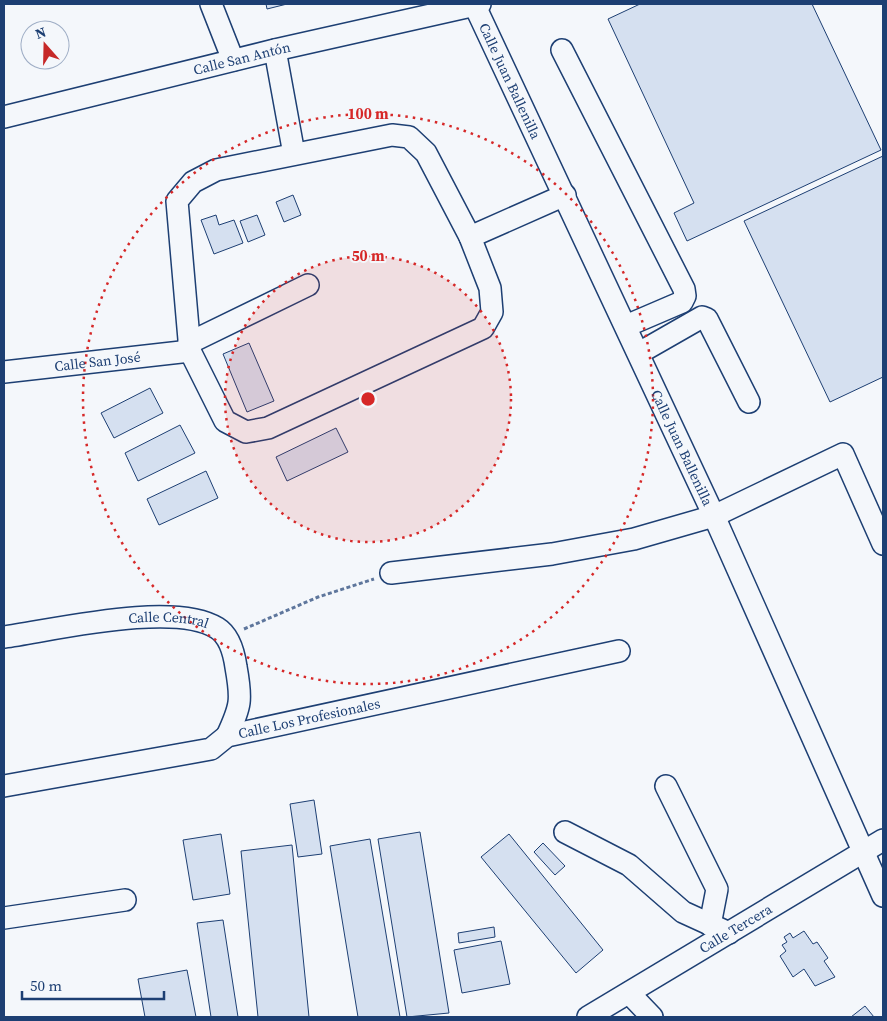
<svg xmlns="http://www.w3.org/2000/svg" width="887" height="1021" viewBox="0 0 887 1021" font-family="'Source Serif 4',serif">
  <style>
    .building { fill: #d5e0f0; stroke: #1d3f73 }
    .lines { fill: none; stroke-linecap: round; stroke-linejoin: round }
    .minor-casing { stroke: #1d3f73; stroke-width: 24 }
    .path { stroke: #5e769c; stroke-width: 3; stroke-dasharray: 4 2.5; stroke-linecap: butt }
    .minor { stroke: #f4f7fb; stroke-width: 21 }
    .ring { fill: none; stroke: #d62828; stroke-width: 2.5; stroke-dasharray: 2.5 5 }
    .labels { text-anchor: middle; dominant-baseline: central; stroke-width: 4; stroke-linejoin: round; paint-order: stroke }
    .street-label { font-size: 14px; fill: #1d3f73; stroke: #f4f7fb }
    .centre { fill: #d62828; stroke: #f4f7fb; stroke-width: 2.5 }
    .ring-label { font-size: 15px; text-anchor: middle; font-weight: bold; fill: #d62828; stroke: #f4f7fb; stroke-width: 4; stroke-linejoin: round; paint-order: stroke }
  </style>
  <rect width="100%" height="100%" fill="#f4f7fb"/>
  <g class="building">
    <path d="M266 4H287L267 9Z"/>
    <path d="M640 4H812L881 150 687 241 674 213 694 203 608 19Z"/>
    <path d="M883 156V377L830 402 744 221Z"/>
    <path d="M293 195 301 215 284 222 276 202Z"/>
    <path d="M216 215 219 225 234 220 243 243 214 254 201 220Z"/>
    <path d="M257 215 265 235 248 242 240 221Z"/>
    <path d="M249 343 274 401 247 412 223 354Z"/>
    <path d="M150 388 163 413 114 438 101 413Z"/>
    <path d="M180 425 195 453 138 481 125 453Z"/>
    <path d="M336 428 348 452 287 481 276 457Z"/>
    <path d="M206 471 218 498 159 525 147 499Z"/>
    <path d="M314 800 322 854 298 857 290 804Z"/>
    <path d="M420 832 449 1013 407 1017 378 839Z"/>
    <path d="M221 834 230 894 193 900 183 840Z"/>
    <path d="M509 834 603 950 576 973 481 857Z"/>
    <path d="M370 839 400 1017H358L330 846Z"/>
    <path d="M543 843 565 866 555 875 534 852Z"/>
    <path d="M292 845 309 1017H258L241 851Z"/>
    <path d="M223 920 238 1017H211L197 923Z"/>
    <path d="M494 927 495 937 459 943 458 933Z"/>
    <path d="M804 931 813 944 817 942 828 958 824 961 835 977 815 986 804 969 793 977 780 956 786 951 782 945 787 942 784 937 790 933 793 938Z"/>
    <path d="M501 941 510 984 462 993 454 950Z"/>
    <path d="M187 970 196 1017H145L138 979Z"/>
    <path d="M865 1006 874 1017H851Z"/>
  </g>
  <g class="lines">
    <g class="minor-casing">
      <g id="minor">
        <path d="M211 4 233 60"/>
        <path id="s1" d="M474 4 714 516 883 896"/>
        <path d="M275 50 294 154"/>
        <path d="M562 50 684 289 685 296 682 302 626 326"/>
        <path id="s2" d="M4 117 275 50 480 4"/>
        <path d="M392 135 409 137 426 153 470 237 490 288 492 312 483 328 268 428 246 432 225 421 190 351 177 201 193 182 216 170Z"/>
        <path d="M470 237 565 195"/>
        <path d="M189 343 308 285"/>
        <path d="M639 353 702 317 707 319 749 402"/>
        <path id="s3" d="M4 372 190 351"/>
        <path d="M391 573 552 554 634 539 714 516 843 454 883 544"/>
        <path id="s4" d="M4 637C54 630 174 601 217 628 230 636 234 653 236 667 242 700 241 706 227 736"/>
        <path id="s5" d="M4 786 211 749 227 736 619 651"/>
        <path d="M666 786 717 889 710 925"/>
        <path d="M565 832 629 865 683 912 729 933"/>
        <path d="M4 918 125 900"/>
        <path d="M629 993 652 1017"/>
        <path id="s6" d="M588 1017 883 840"/>
      </g>
    </g>
    <path class="path" d="M244 629 318 597 374 579"/>
    <use href="#minor" class="minor"/>
  </g>
  <circle cx="368" cy="399" r="143" fill="#d62828" fill-opacity=".12"/>
  <g class="ring">
    <circle cx="368" cy="399" r="143"/>
    <circle cx="368" cy="399" r="285"/>
  </g>
  <g class="labels">
    <g class="street-label">
      <text stroke="none"><textPath href="#s2" startOffset="245">Calle San Antón</textPath></text>
      <text stroke="none"><textPath href="#s1" startOffset="85">Calle Juan Ballenilla</textPath></text>
      <text stroke="none"><textPath href="#s3" startOffset="94">Calle San José</textPath></text>
      <text stroke="none"><textPath href="#s1" startOffset="490">Calle Juan Ballenilla</textPath></text>
      <text stroke="none"><textPath href="#s4" startOffset="166">Calle Central</textPath></text>
      <text stroke="none"><textPath href="#s5" startOffset="315">Calle Los Profesionales</textPath></text>
      <text stroke="none"><textPath href="#s6" startOffset="172">Calle Tercera</textPath></text>
    </g>
  </g>
  <circle cx="368" cy="399" r="8" class="centre"/>
  <g class="ring-label">
    <text x="368" y="119">100 m</text>
    <text x="368" y="261">50 m</text>
  </g>
  <rect width="887" height="1021" fill="none" stroke="#1d3f73" stroke-width="10"/>
  <g transform="translate(45 45) rotate(340)"><circle r="24" fill="#f4f7fb" stroke="#9eadc5"/>
  <path d="M0-4L9 19L0 12L-9 19Z" fill="#c62828"/>
  <text y="-8" font-size="14" font-weight="bold" text-anchor="middle" fill="#1d3f73">N</text>
  </g>
  <path d="M22 991v8h142v-8" fill="none" stroke="#1d3f73" stroke-width="2.5"/>
  <text x="30" y="991" font-size="15" fill="#1d3f73" stroke="#f4f7fb" stroke-width="4" paint-order="stroke">50 m</text>
</svg>
